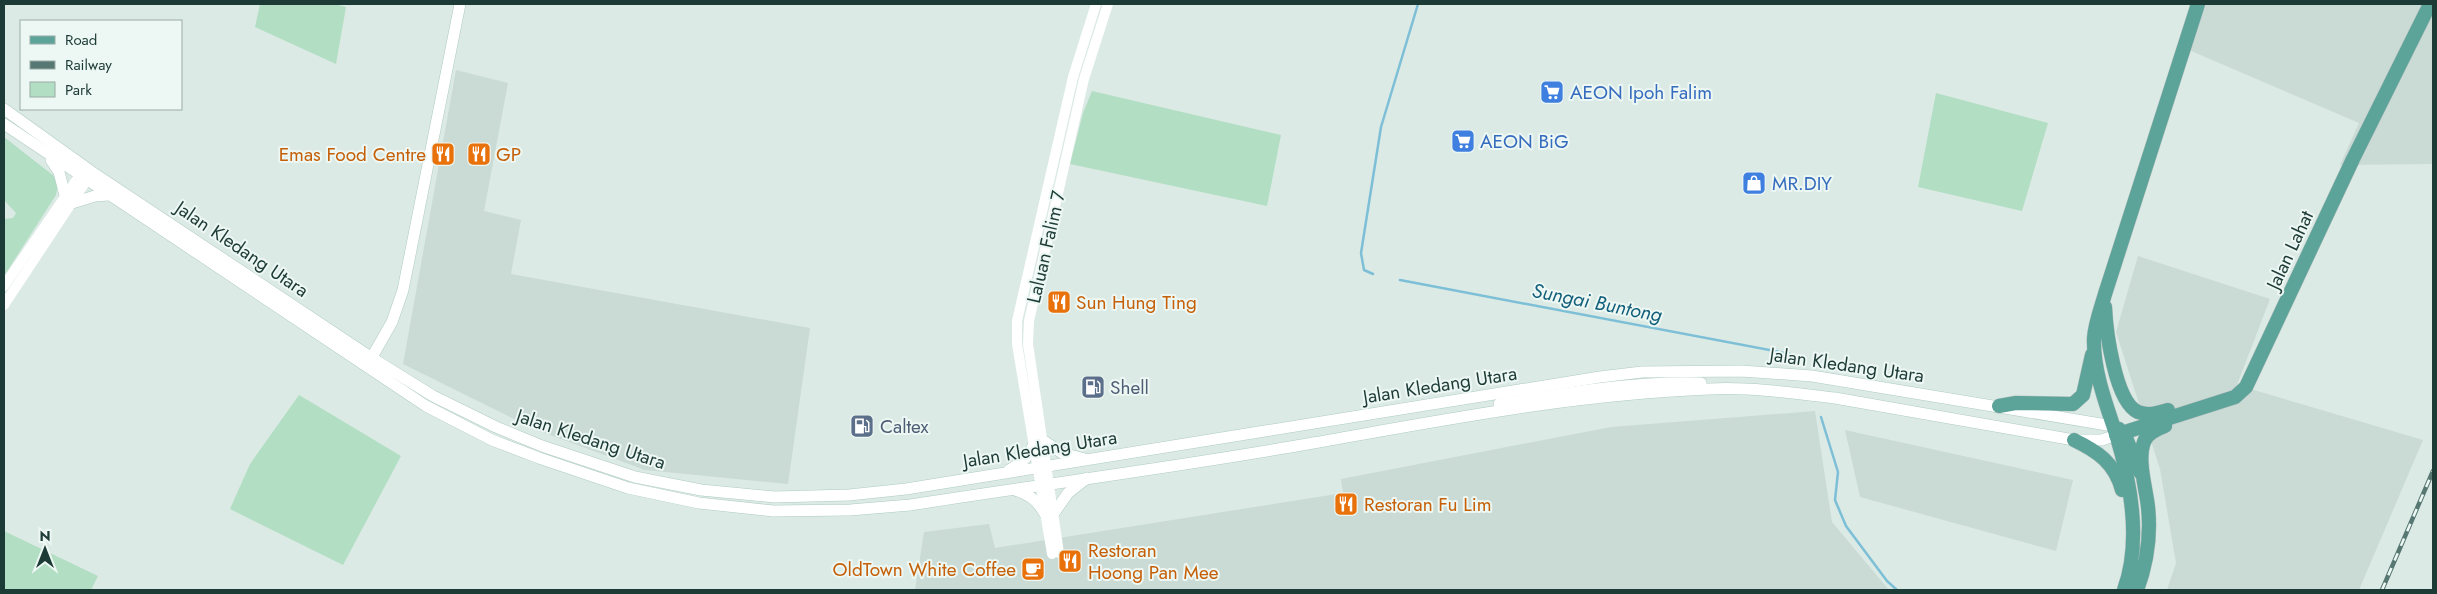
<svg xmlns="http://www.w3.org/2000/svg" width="2437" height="594" viewBox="0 0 2437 594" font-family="Jost,sans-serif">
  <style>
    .built { fill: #cadad5 }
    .green { fill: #b2dec3 }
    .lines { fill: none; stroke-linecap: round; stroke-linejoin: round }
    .stream { stroke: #7dbfd6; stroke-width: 2.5 }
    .secondary-casing { stroke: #aecbc3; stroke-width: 12 }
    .primary-casing { stroke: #bbc4c3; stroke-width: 15 }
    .tertiary { stroke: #fff; stroke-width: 10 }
    .secondary { stroke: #fff; stroke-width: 11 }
    .primary { stroke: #5ca499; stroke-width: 14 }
    .rail-casing { stroke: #567772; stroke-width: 4.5 }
    .rail { stroke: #edf7f3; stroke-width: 2.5; stroke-dasharray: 8; stroke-linecap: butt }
    .labels { text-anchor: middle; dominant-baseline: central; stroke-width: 4; stroke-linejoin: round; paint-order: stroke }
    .shop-label { font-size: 19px; fill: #366cbe; stroke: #edf7f3; text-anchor: start }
    .food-label { font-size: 19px; fill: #c56008; stroke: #edf7f3; text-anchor: start }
    .street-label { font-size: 19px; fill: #1d3b36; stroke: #edf7f3 }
    .service-label { font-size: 19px; fill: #4e5e75; stroke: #edf7f3; text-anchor: start }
    .water-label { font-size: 20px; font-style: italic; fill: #125f7b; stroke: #edf7f3 }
  </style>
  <rect width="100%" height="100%" fill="#dceae5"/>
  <g class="built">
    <path d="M2206 4H2433V164L2340 165 2359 123 2189 50Z"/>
    <path d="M456 70 508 83 484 211 521 220 511 274 810 328 788 484 645 470 534 429 403 364Z"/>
    <path d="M2138 256 2270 299 2237 385 2423 440 2359 590H2167L2176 563 2160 469 2116 332Z"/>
    <path d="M1815 411 1832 522 1889 590H915L924 532 989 524 995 548 1343 493 1341 479 1611 427Z"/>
    <path d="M1845 430 2073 480 2056 551 1860 497Z"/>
  </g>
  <g class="green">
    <path d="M260 4H334L346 7 336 64 255 27Z"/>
    <path d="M1092 91 1281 135 1267 206 1070 164 1083 113Z"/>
    <path d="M1936 93 2048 123 2022 211 1918 187Z"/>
    <path d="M4 137 54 176 58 184 56 195 4 276V219L13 218 16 213 4 200Z"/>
    <path d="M299 395 401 456 343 565 230 509 250 464Z"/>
    <path d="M4 531 98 576 91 590H7L4 588Z"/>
  </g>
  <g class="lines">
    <g class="stream">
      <path d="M1373 274 1364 270 1361 253 1381 127 1418 4"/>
      <path d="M1400 280 1790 354"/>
      <path d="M1821 417 1838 472 1835 500 1846 526 1887 581 1897 590"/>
    </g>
    <g class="secondary-casing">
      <g id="secondary">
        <path d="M4 109 92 172 372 358 433 396 496 427 542 446 635 477 701 490 775 497 849 495 906 489 1600 377 1642 372 1741 371 1812 376 2113 426"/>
        <path d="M4 124 426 406 492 440 539 458 628 488 699 503 773 511 850 510 910 505C1044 484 1179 467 1313 443 1444 420 1576 394 1709 389 1750 387 1794 393 1835 398L2074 440H2102L2116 435"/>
        <path d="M51 160 59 172 65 195"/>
        <path d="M72 203 95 196 108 195"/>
        <path d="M368 364 392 322 403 290 460 4"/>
        <path d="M1499 404C1567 393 1632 381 1701 383"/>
        <path d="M1044 441 1062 453 1085 459"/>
        <path d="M1009 470C1022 462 1029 458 1034 443"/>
        <path d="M1015 490C1030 495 1037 500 1045 514"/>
        <path d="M1054 513 1068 493 1087 478"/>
      </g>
    </g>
    <g class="primary-casing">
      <g id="primary">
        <path d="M2105 307C2106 330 2115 402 2138 412 2148 416 2158 413 2168 410"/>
        <path d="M1999 406 2016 403 2073 404 2083 395 2092 355"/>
        <path d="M2119 429 2126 438 2140 472"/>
        <path d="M2116 435 2235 397 2246 387 2353 159 2430 4"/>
        <path d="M2074 440C2097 451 2115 463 2122 490"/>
        <path d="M2124 590C2142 541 2131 483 2116 434 2106 404 2093 370 2094 338 2095 323 2101 308 2105 294L2198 4"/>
        <path d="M2137 590C2147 563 2151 535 2148 507 2146 488 2137 460 2144 442 2147 433 2157 429 2165 426"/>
      </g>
    </g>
    <g class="tertiary">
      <path d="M4 286 84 169"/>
      <path d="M4 305 90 175"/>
      <path d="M1059 553 1028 344 1029 321 1084 79 1108 4"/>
      <path d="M1052 554 1017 344V321L1073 77 1096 4"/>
    </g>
    <use href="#secondary" class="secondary"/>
    <use href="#primary" class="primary"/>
    <g class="rail-casing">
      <path id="rail" d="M2382 590 2433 471"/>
    </g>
    <use href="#rail" class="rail"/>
  </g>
  <defs>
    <g id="supermarket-square" transform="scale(1.25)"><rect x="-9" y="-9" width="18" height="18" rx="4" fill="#3f7fe0" stroke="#edf7f3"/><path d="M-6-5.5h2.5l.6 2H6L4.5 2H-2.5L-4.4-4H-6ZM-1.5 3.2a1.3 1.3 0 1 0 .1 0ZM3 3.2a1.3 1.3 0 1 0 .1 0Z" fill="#fff"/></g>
    <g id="restaurant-square" transform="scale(1.25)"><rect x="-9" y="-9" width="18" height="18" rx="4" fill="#e8710a" stroke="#edf7f3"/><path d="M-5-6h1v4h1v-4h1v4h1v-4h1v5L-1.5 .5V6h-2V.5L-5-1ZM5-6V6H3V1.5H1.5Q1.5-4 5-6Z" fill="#fff"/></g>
    <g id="shop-square" transform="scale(1.25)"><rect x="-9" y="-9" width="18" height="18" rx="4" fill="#3f7fe0" stroke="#edf7f3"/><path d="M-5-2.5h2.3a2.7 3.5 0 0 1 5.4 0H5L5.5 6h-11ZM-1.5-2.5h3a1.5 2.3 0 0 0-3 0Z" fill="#fff"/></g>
    <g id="fuel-square" transform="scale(1.25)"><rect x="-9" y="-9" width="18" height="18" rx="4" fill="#5c6f8a" stroke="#edf7f3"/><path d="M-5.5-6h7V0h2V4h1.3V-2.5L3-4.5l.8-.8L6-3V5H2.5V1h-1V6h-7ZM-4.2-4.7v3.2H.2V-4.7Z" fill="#fff"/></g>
    <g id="cafe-square" transform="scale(1.25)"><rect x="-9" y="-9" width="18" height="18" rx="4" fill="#e8710a" stroke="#edf7f3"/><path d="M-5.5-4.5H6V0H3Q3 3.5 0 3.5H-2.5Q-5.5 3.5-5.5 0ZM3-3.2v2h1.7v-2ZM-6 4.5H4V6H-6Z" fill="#fff"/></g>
  </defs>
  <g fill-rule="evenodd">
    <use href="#supermarket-square" x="1552" y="92"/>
    <use href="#supermarket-square" x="1463" y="141"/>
    <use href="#restaurant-square" x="443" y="154"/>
    <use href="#restaurant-square" x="479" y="154"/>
    <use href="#shop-square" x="1754" y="183"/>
    <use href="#restaurant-square" x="1059" y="302"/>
    <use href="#fuel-square" x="1093" y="387"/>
    <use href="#fuel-square" x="862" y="426"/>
    <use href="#restaurant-square" x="1346" y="504"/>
    <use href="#restaurant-square" x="1070" y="561"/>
    <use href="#cafe-square" x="1033" y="569"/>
  </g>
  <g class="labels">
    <g class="shop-label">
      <text x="1570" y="92">AEON Ipoh Falim</text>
      <text x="1480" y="141">AEON BiG</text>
      <text x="1772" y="183">MR.DIY</text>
    </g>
    <g class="food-label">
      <text x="426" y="154" text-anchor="end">Emas Food Centre</text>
      <text x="496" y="154">GP</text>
      <text x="1076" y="302">Sun Hung Ting</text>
      <text x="1364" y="504">Restoran Fu Lim</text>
      <text x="1088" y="550">Restoran<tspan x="1088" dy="22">Hoong Pan Mee</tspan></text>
      <text x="1016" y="569" text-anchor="end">OldTown White Coffee</text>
    </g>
    <g class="street-label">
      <text transform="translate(1046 247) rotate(-77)">Laluan Falim 7</text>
      <text transform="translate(242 249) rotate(34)">Jalan Kledang Utara</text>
      <text transform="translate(2290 250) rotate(-65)">Jalan Lahat</text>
      <text transform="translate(1847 365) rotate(8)">Jalan Kledang Utara</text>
      <text transform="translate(1440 385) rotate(-9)">Jalan Kledang Utara</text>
      <text transform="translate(591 439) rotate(18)">Jalan Kledang Utara</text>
      <text transform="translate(1040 449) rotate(-9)">Jalan Kledang Utara</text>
    </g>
    <g class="service-label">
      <text x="1110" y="387">Shell</text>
      <text x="880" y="426">Caltex</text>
    </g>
    <g class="water-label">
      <text transform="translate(1597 303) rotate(11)">Sungai Buntong</text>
    </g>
  </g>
  <rect width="2437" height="594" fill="none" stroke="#1d3b36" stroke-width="10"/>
  <rect x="20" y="20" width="162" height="90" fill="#edf7f3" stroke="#9aaca7"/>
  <rect x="30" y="36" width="25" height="8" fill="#5ca499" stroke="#9aaca7"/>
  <text x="65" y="45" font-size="15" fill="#1d3b36">Road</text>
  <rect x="30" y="61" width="25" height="8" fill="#567772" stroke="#9aaca7"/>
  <text x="65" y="70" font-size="15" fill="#1d3b36">Railway</text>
  <rect x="30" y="82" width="25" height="15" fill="#b2dec3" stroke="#9aaca7"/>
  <text x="65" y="95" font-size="15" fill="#1d3b36">Park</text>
  <g transform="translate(45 549)" stroke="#edf7f3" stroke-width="4" paint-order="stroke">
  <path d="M0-4L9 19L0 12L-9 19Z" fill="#1d3b36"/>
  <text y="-8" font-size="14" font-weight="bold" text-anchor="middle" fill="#1d3b36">N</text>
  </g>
</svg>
